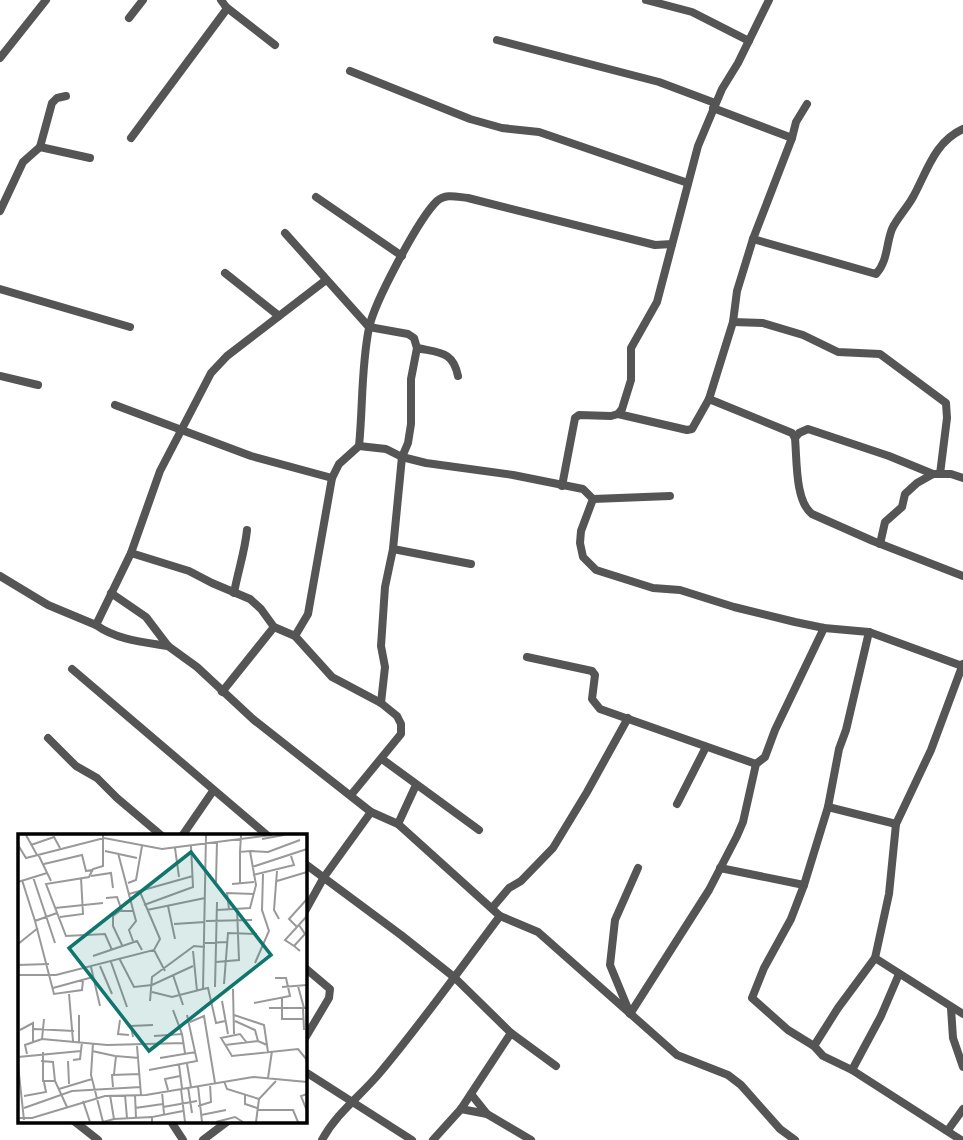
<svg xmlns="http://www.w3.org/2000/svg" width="963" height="1140" viewBox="0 0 963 1140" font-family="'Asap Condensed',sans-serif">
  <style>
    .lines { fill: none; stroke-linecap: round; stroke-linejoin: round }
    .street { stroke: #555; stroke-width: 8 }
    .inset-road { fill: none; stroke: #999; stroke-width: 2 }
    .view { fill: #0f766e; fill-opacity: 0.15; stroke: #0f766e; stroke-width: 3.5 }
    .inset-edge { fill: none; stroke: #000; stroke-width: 3.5 }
  </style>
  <rect width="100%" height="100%" fill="#fff"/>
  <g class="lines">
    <g class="street">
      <path d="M646 0 692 12 749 41"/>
      <path d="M226 7 275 45"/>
      <path d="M129 18 143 0"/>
      <path d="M497 40 659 82 715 103"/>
      <path d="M0 58 46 0"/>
      <path d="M350 71 470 119 502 128 539 132 688 183"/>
      <path d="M713 108 792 138"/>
      <path d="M131 138 226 10V7L221 0"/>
      <path d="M40 147 90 158"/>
      <path d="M316 197 402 256"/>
      <path d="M0 211 23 162 40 147 52 103 57 98 66 96"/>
      <path d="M285 233 369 327 408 334 414 338 417 348 411 379V424L408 443 402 457 393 549 385 587 381 646 385 667 381 703"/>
      <path d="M753 239 876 274C888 261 886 244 892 229 897 218 907 208 913 197 927 172 934 142 963 129"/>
      <path d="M225 273 279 316"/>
      <path d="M0 289 130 327"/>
      <path d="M733 322 763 323 803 335 838 352 880 354 946 403 947 418 940 474"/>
      <path d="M417 348C440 353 453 351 458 376"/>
      <path d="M0 376 38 385"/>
      <path d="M709 399 792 433 795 438C797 460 795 501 812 514L873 541 963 576"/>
      <path d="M115 405 251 456 332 478"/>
      <path d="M618 414 687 430 692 429 709 399 733 322 737 291 753 239 792 138 796 122 807 104"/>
      <path d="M795 438 799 433 808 429 889 456 933 474"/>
      <path d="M359 446C363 407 361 367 369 328 374 303 419 218 437 201 446 193 457 197 468 198L655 245 672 244"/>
      <path d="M562 486 575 418 579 415 611 416 618 414 622 409 631 380V348L657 302 698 146 722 89 738 63 769 0"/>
      <path d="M593 499 670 496"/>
      <path d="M880 544 885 522 902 507 905 494 917 483 933 474H951L963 478"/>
      <path d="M393 549 471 564"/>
      <path d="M131 553 189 571 212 583 250 599 261 609 274 627 295 636 332 677 381 703 397 716 401 724V734L351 795"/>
      <path d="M0 576 48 605 96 625 131 553 160 471 211 373 227 356 326 280"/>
      <path d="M111 593 146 617 168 646 197 667 254 720 371 812 398 824 500 916 538 932 677 1055 728 1075 741 1085 780 1129 795 1140"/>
      <path d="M234 593C238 571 245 551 247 530"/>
      <path d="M96 625C117 640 143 642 168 646"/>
      <path d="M869 632 846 730 839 749 828 807 804 885 791 919 764 968 752 998 788 1030 814 1046 823 1056 852 1070 961 1140"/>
      <path d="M295 636 308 614 332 478 339 464 359 446 386 449 402 457 426 463 513 475 583 489 593 499 581 531 580 543 583 557 596 570 653 588 680 590 734 607 795 622 824 628 869 632 962 666"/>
      <path d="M527 657 592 671 595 675 592 699 600 709 756 764"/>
      <path d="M72 669 268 836"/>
      <path d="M222 692 274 627"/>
      <path d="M48 738 76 766 97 778 117 798 162 836"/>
      <path d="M382 759 479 830"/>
      <path d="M677 804 706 747"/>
      <path d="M828 807 896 824"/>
      <path d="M398 824 416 785"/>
      <path d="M182 836 213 791"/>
      <path d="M304 863 401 935 454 977 511 1033 556 1066"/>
      <path d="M720 868 804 885"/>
      <path d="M492 908 509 888 521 881 553 848 587 792 628 718"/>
      <path d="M304 913 324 877 371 812"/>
      <path d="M875 958 963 1014"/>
      <path d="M304 967 330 989 329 998 304 1040"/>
      <path d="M951 1008 953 1038 963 1067"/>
      <path d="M629 1011 610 965 615 920 638 868"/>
      <path d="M630 1014 709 890 737 836 743 822 756 764 765 757 775 730 824 628"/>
      <path d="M814 1046 838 1008 875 958 889 894 896 824 931 750 963 664"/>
      <path d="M852 1070 881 1016 899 974"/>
      <path d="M304 1071 412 1140"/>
      <path d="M471 1094 487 1114"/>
      <path d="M461 1109 487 1114 531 1140"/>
      <path d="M74 1121 98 1140"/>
      <path d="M172 1123 183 1140"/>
      <path d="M948 1130 963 1109"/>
      <path d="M203 1140 228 1121"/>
      <path d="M322 1140C336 1114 359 1097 378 1075 421 1024 460 969 500 916"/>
      <path d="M433 1140 461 1109 511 1033"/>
    </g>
  </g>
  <g transform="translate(18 834)">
    <rect width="289" height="289" fill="#fff"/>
    <path class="inset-road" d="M8 1 19 21M85 1V32L75 35 71 43 28 50 48 102 87 100 94 116M244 5 266 1M0 11 8 24 86 4 144 15 254 1M13 11 36 3 42 14M157 14 161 43M87 17 119 24M232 17 250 18 282 6M222 18V49M100 19 118 87 111 96 115 107M20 20 33 47M26 30 64 21 68 37 74 36M234 33 289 15M259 37 256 76 261 85M235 41 276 31 273 22M73 42 93 39 95 54M15 43 37 109M4 46 17 87M259 47 289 38M0 48 29 39M198 48 199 8M110 49 118 46 124 12M214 50 236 48M111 60 175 42M88 64 99 63 104 77H116M126 71 175 53 173 12M150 72 157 105M37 74 85 69M211 75 209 59 236 60M103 76 95 82V92L104 111M129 76 187 64M199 76 232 74 238 51 232 17 222 18 223 1M39 79 17 87 36 160 64 156 65 146M42 83 65 80 63 44M188 87 234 86M156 90 187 88M281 91 287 100 276 112 282 117M279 93 271 85 289 65M187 109 209 108M0 110 20 94M276 112 267 106 289 82M136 116 147 137M175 117 179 157M75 122 119 107 124 116M101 124 116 153 134 151 175 132M93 128 109 173M198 128 221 126 219 75M237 129 251 97 244 76 245 40M0 131 31 130M82 132 94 160M73 133 82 172M0 141H38L136 116 142 105 122 58M155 141 165 171M206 150 210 99 239 100M280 152 286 174M197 153 199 68M264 153 289 151M35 154 75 143M185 155 188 1M185 155 190 154 198 189 207 187M215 155 216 200M134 158 154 163 185 155M51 160 55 207M264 164V185H286M132 167 134 143 176 112 187 113M204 167 210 200M236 169 272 162 268 144H257M251 174H289M285 175 286 196M155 176 164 200M216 181 246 191 250 218M102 186 100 200 111 201M217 187 237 196 240 207M172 188 186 182 197 249M16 195 56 197M2 196 15 189V208M136 202 164 200 167 219M115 203 113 192 135 191M24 205 89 211 166 209M61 208V181M75 209 73 241 85 288 96 285 92 261M229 209 222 200 203 204 214 222 280 215 289 226M207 211 240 207 249 211M119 212 123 261M74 217 97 222M25 218V247H37M9 220 7 211 24 205 26 185M0 223 63 217M142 224 178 218M55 226 62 225 64 208M23 227 35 228 37 247 49 273M50 227 51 250M169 230 173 253M0 231 6 286M161 231 164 254M131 236 179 227 169 181M96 240 98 222 121 224M250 244 254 217M206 247 209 255 241 265M180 252 184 288M95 253 94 241 122 240M170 253 174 279M41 255 74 245M163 255 167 288M150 256 147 245 162 242M144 258 146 280M227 260V270L239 274M289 260 283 262 289 277M107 261 109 284M117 261 118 284M6 262 28 258 26 248M65 267 72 288M180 272 193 268 192 250M145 273 179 267M6 274 54 257 123 253M117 274 145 270M239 276H275L280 288M183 281 208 276M0 284H14L87 262 128 261 235 243 289 248M96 285 134 283M134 288V283L165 277M198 288 217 283 225 288M238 288 241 265 258 247"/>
    <path class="view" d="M173 18 253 121 131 217 51 114Z"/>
    <rect width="289" height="289" class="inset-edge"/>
  </g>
</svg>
